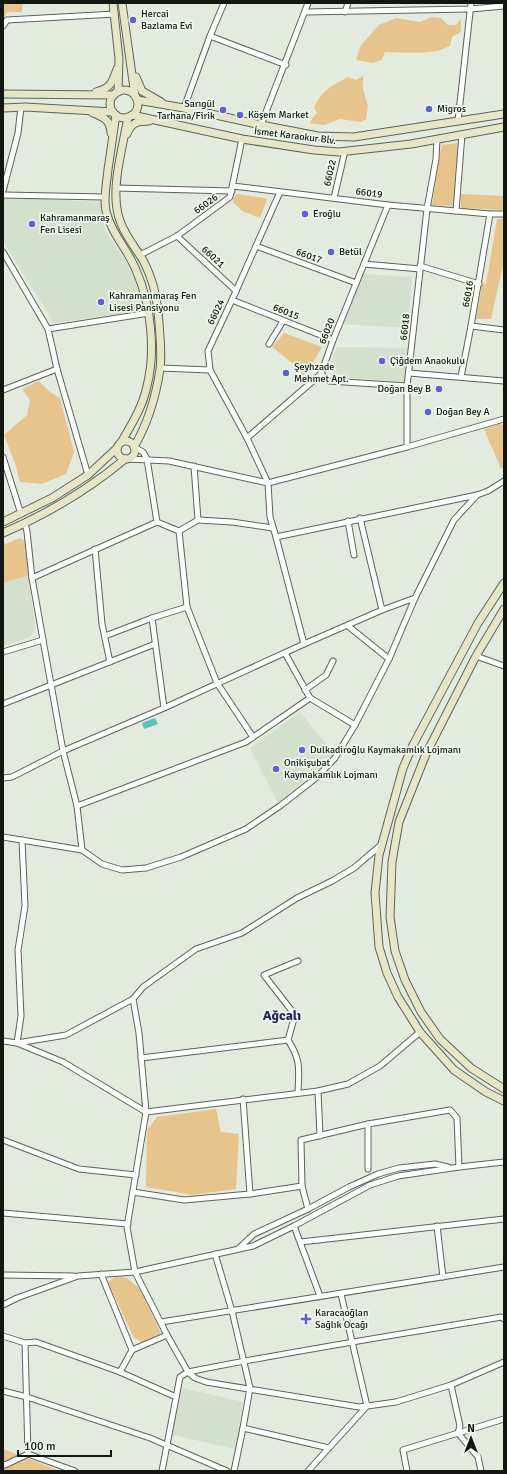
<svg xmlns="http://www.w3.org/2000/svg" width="507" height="1474" viewBox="0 0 507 1474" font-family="Signika,sans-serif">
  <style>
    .built { fill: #d2e0cc }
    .green { fill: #e7c48c }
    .water { fill: #5ec0bc }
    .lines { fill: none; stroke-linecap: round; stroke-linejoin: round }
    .street-casing { stroke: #5c6458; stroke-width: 7 }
    .secondary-casing { stroke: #5c6458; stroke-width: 9 }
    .street { stroke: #fff; stroke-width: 5 }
    .secondary { stroke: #e6e5c6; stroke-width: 7 }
    .poi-dot { fill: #5d61d9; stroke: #eff9eb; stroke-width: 1.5 }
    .labels { text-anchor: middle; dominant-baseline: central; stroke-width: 3.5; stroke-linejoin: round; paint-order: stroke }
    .poi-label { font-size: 10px; fill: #131712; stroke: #eff9eb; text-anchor: start }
    .street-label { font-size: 10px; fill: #131712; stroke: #eff9eb }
    .district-label { font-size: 14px; font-weight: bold; fill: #24255f; stroke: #eff9eb }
  </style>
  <rect width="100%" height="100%" fill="#e2ebdd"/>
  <g class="built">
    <path d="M3 197 101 202 105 231 125 260 136 280 144 310 54 323 3 241Z"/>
    <path d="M363 274 412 277 408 328 342 324Z"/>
    <path d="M337 347 410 348 407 382 336 377 330 364Z"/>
    <path d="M20 538 25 542 35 629 30 637 3 646V545Z"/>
    <path d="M300 712 335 755 278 803 250 748Z"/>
    <path d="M182 1388 243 1402 236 1449 172 1435Z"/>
  </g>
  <g class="green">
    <path d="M3 3H23L22 12H7L3 19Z"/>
    <path d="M432 17 441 18 448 25H456L461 19V32L452 37 450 46 438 51 419 53 385 52 382 60 372 63 356 60 361 45 379 25 396 18 420 22Z"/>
    <path d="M363 76V89L368 106 366 119 361 122 340 119 324 125 310 123 313 117 317 113 314 107C321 91 334 84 348 77L356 80Z"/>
    <path d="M458 143 454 206 432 205 441 149 442 145Z"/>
    <path d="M236 194 265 198 267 200 260 218 242 211 233 202Z"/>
    <path d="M461 194 504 196V210L461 208Z"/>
    <path d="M497 219H504V261L491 319H476L482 285 486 284Z"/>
    <path d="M284 333 322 347 307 373 301 377V370L272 347Z"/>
    <path d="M39 381 50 392 60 398 74 452 66 474 42 484 20 482 15 463 4 435 27 415 30 400 22 389Z"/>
    <path d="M499 424 504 425V466L501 469 484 429Z"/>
    <path d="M20 538 25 542 29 575 3 583V545Z"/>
    <path d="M216 1109 221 1132 239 1134 236 1189 193 1195 146 1187 147 1130 157 1117Z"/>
    <path d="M117 1276 127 1278 140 1289 161 1333 142 1342 134 1338 108 1282Z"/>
    <path d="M3 1449 60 1471H3Z"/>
  </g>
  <path class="water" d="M155 718 158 724 144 729 142 723Z"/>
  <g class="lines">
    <g class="street-casing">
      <g id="street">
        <path d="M305 12 470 9 504 6"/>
        <path d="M345 12 348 3"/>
        <path d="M3 26 7 20 115 14"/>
        <path d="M210 36 286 65"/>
        <path d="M184 108 210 36 224 3"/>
        <path d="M458 121 471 3"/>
        <path d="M261 125 308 3"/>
        <path d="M233 186 388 205 490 214H504"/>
        <path d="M116 188 232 191"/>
        <path d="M3 191 18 133 21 107"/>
        <path d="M3 195 105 197"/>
        <path d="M334 198 345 151"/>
        <path d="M456 211 462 134"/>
        <path d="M177 236 236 291"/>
        <path d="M256 246 356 283"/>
        <path d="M3 252 48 329 57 369 88 475"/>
        <path d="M140 255 177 236 230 197 242 139"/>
        <path d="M364 264 420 269"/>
        <path d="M420 266 479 284"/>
        <path d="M232 300 333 340"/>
        <path d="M471 326 504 330"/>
        <path d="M48 329 149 313"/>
        <path d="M269 344 283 321"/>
        <path d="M160 368 210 370"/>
        <path d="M409 373 504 381"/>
        <path d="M321 374 329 381 407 386"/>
        <path d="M461 377 471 326 490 214"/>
        <path d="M3 390 57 369"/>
        <path d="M247 438 321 374 333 340 388 205"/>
        <path d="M134 447 143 452 147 459 157 522 179 531 187 607 152 618 164 708"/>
        <path d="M407 447V386L427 209 436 159 437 139"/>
        <path d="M3 457 21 514"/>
        <path d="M128 459 169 461 268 483 407 447 504 419"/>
        <path d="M198 520 232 522 273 528"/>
        <path d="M348 521 354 555"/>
        <path d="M25 523 27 532 32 578"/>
        <path d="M179 531 198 520 194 466"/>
        <path d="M276 537 270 517 268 483 247 438 210 370 208 351 232 300 280 192"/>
        <path d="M95 549 102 624 110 662"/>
        <path d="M187 607 217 683 253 737"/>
        <path d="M382 610 415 598"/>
        <path d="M348 626 389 659"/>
        <path d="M105 636 152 618"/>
        <path d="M43 640 63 751 77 806 246 742 310 698 285 653"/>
        <path d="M304 644 382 610 360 518"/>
        <path d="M3 652 43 640 32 578 157 522"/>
        <path d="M476 656 504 666"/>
        <path d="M305 690 326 675 333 661"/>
        <path d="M310 698 355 725"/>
        <path d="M3 704 155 644"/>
        <path d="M3 778 12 777 63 751 164 708 304 644 276 537 477 495 488 491 504 481"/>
        <path d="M3 837 82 850 77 806"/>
        <path d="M22 840 25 906 18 950 21 1016 17 1043 66 1035 133 999 143 987 196 949 242 933 297 898 332 881 354 868 381 845"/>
        <path d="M82 850 102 864 122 870 146 868 181 857 246 829 280 806 317 777 335 758 355 725 389 659 415 598 454 520 477 495"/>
        <path d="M298 961 264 975 295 1015 288 1040C301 1060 299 1069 298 1092"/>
        <path d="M133 999 139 1033 146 1112 127 1227 135 1272 167 1335 188 1372 195 1378 206 1382 359 1407 367 1406 396 1402 451 1385 504 1362"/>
        <path d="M3 1041 17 1043 63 1062 146 1112 318 1091 348 1084 380 1066 420 1032"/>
        <path d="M141 1058 288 1040"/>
        <path d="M318 1091 320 1136"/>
        <path d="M243 1099 250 1194"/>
        <path d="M3 1140 79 1169 136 1175"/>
        <path d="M368 1169V1124"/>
        <path d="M133 1192 184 1200 250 1194 302 1186"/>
        <path d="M308 1209 302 1186 301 1140 368 1124 450 1110 457 1118 459 1167"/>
        <path d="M3 1213 128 1224"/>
        <path d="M294 1226 320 1296"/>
        <path d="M437 1226 443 1277"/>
        <path d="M301 1242 504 1219"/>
        <path d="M239 1248 254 1234 308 1209 349 1187 378 1174 399 1168 435 1164 448 1167"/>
        <path d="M215 1254 232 1311 250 1388 243 1428 234 1471"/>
        <path d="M101 1274 132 1350"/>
        <path d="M3 1275 74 1276"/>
        <path d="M3 1305 17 1298 78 1276 135 1272 253 1246 294 1226 370 1185 398 1176 459 1167 504 1162"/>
        <path d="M161 1322 504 1267"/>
        <path d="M3 1336 25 1343 36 1342 120 1372 176 1397"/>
        <path d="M25 1343 28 1454"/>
        <path d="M120 1372 132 1350 167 1335"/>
        <path d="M451 1385 460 1426 458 1433 478 1457 481 1471"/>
        <path d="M3 1391 27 1397 150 1438 227 1471"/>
        <path d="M243 1428 329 1448"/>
        <path d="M3 1464 5 1465 28 1454 75 1471"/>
        <path d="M162 1471 180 1377 188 1372C292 1351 397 1335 501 1317L504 1319"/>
        <path d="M308 1471 367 1406 341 1294"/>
        <path d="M407 1471 403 1450 504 1419"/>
      </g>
    </g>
    <g class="secondary-casing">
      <g id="secondary">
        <path d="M113 3 119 59 118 92"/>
        <path d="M122 3 135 96"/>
        <path d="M136 77 142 91 161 102"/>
        <circle cx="124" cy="104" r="14"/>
        <path d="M96 92C111 88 112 83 117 69"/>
        <path d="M3 94 114 95"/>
        <path d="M137 100 184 108 261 125 318 136 354 137 504 114"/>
        <path d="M3 108 25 107 113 112"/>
        <path d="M93 113C105 118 110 120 111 133"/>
        <path d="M116 115C113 133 111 151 108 169 107 183 103 197 106 211 111 233 128 250 136 270 151 304 156 351 147 386 143 406 132 424 122 441"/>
        <path d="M132 115 242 139 314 150 339 152 411 144 504 127"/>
        <path d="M128 117C123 146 111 186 118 214 121 228 131 242 139 254 144 260 147 268 150 276 156 291 158 307 159 323 160 338 162 354 160 369 156 396 148 423 134 447"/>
        <path d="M127 134C131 123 137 121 149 121"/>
        <circle cx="126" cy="450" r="9"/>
        <path d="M3 522 52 498 88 475 117 448"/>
        <path d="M3 533C47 514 88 490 125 459"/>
        <path d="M504 583 478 623 413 745 403 768 379 855 375 893 379 947 387 973 398 997 420 1032 454 1070 486 1092 504 1101"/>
        <path d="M504 609 476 656 426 754 399 822 392 862 390 917 395 951 405 980 421 1012 440 1039 471 1068 504 1089"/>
      </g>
    </g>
    <use href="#street" class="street"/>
    <use href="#secondary" class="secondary"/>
  </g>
  <g class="poi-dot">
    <circle cx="133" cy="20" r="4"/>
    <circle cx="429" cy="109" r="4"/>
    <circle cx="223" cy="110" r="4"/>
    <circle cx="240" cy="115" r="4"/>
    <circle cx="305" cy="214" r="4"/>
    <circle cx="32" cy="224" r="4"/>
    <circle cx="331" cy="252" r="4"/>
    <circle cx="101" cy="302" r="4"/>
    <circle cx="382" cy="361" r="4"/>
    <circle cx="286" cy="373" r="4"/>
    <circle cx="439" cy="389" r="4"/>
    <circle cx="428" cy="412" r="4"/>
    <circle cx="302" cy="750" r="4"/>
    <circle cx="276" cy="769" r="4"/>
    <path d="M304 1313h4v4h4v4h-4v4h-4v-4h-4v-4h4z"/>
  </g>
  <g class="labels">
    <g class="poi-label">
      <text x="141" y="14">Hercai<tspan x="141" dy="12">Bazlama Evi</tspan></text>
      <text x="215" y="104" text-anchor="end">Sarıgül<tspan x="215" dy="12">Tarhana/Firik</tspan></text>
      <text x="437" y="109">Migros</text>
      <text x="248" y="115">Köşem Market</text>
      <text x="313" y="214">Eroğlu</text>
      <text x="40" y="218">Kahramanmaraş<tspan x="40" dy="12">Fen Lisesi</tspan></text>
      <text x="339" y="252">Betül</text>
      <text x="109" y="296">Kahramanmaraş Fen<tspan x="109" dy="12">Lisesi Pansiyonu</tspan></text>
      <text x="390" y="361">Çiğdem Anaokulu</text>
      <text x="294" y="367">Şeyhzade<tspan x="294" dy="12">Mehmet Apt.</tspan></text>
      <text x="431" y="389" text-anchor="end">Doğan Bey B</text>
      <text x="436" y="412">Doğan Bey A</text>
      <text x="310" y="750">Dulkadiroğlu Kaymakamlık Lojmanı</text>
      <text x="284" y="763">Onikişubat<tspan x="284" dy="12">Kaymakamlık Lojmanı</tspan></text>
      <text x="315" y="1313">Karacaoğlan<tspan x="315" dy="12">Sağlık Ocağı</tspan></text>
    </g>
    <g class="street-label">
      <text transform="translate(295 136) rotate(7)">İsmet Karaokur Blv.</text>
      <text transform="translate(330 173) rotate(-77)">66022</text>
      <text transform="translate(369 193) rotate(7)">66019</text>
      <text transform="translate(206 204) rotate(-36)">66026</text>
      <text transform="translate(309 256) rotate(20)">66017</text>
      <text transform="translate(213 257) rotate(43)">66021</text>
      <text transform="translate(468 294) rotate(-80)">66016</text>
      <text transform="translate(216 312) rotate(-64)">66024</text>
      <text transform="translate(286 312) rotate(22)">66015</text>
      <text transform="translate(405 327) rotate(-84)">66018</text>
      <text transform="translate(327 331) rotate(-69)">66020</text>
    </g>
    <g class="district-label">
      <text x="282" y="1015">Ağcalı</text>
    </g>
  </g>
  <rect width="507" height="1474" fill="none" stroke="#131712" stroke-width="8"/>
  <g transform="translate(471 1438)" stroke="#eff9eb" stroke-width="3" paint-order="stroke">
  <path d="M0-3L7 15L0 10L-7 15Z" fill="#131712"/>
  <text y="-6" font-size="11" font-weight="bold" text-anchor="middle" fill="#131712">N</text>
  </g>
  <path d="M18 1450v6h93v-6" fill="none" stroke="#131712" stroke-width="2"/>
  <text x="24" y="1450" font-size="12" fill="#131712" stroke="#eff9eb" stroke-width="3" paint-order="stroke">100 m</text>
</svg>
